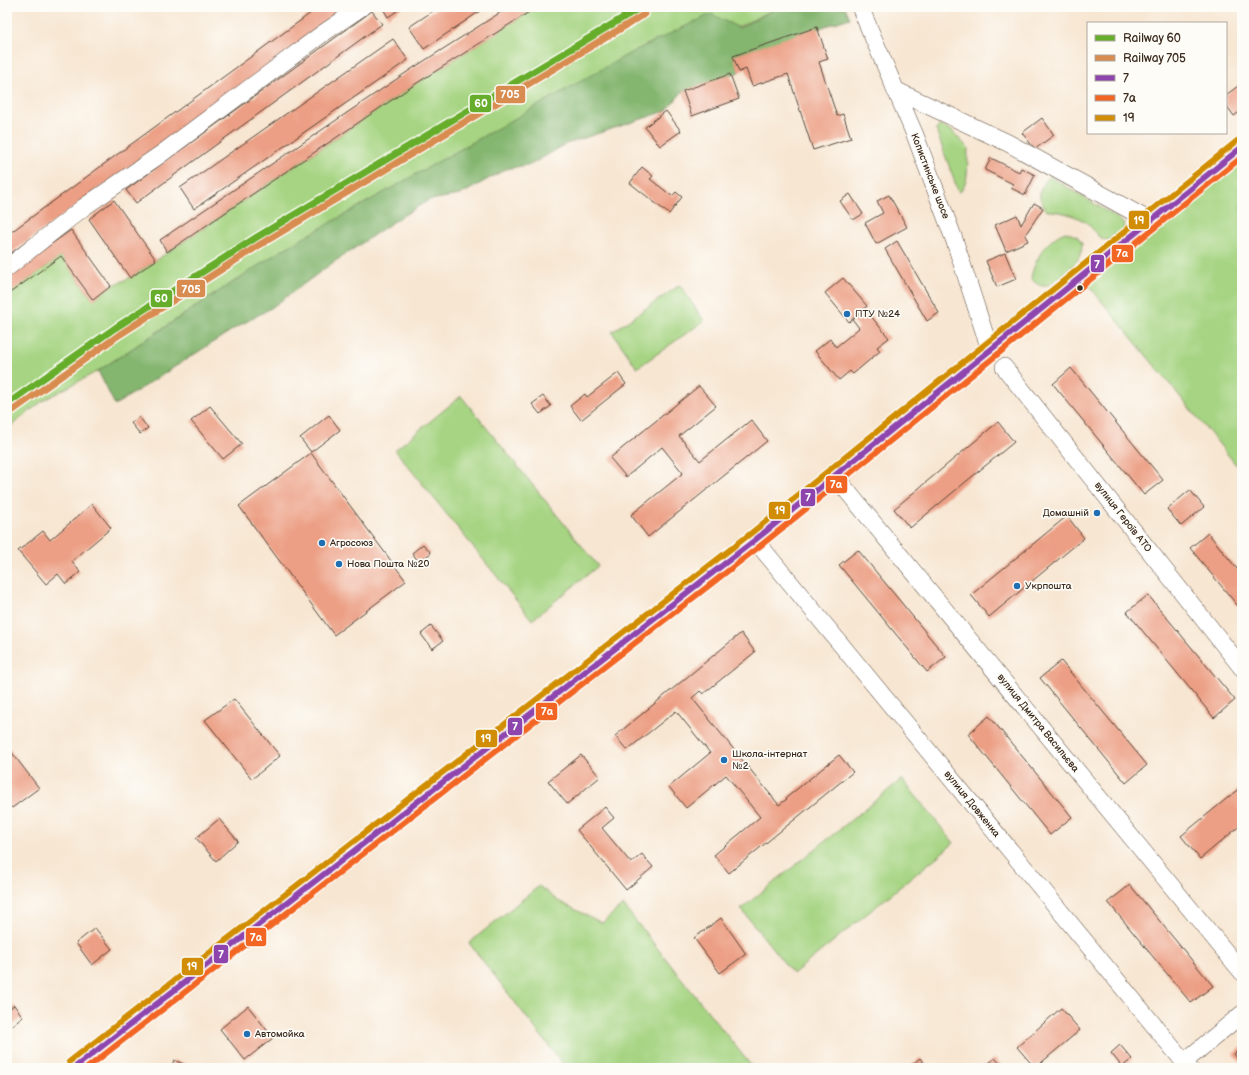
<svg xmlns="http://www.w3.org/2000/svg" width="1249" height="1075" viewBox="0 0 1249 1075" font-family="'Balsamiq Sans',sans-serif">
  <style>
    .green { fill: #a6d482; stroke: #707f50 }
    .forest { fill: #84b670; stroke: #607047 }
    .building { fill: #ec9f84 }
    .lines { fill: none; stroke-linecap: round; stroke-linejoin: round }
    .minor-casing { stroke: #574639; stroke-width: 18 }
    .minor { stroke: #fff; stroke-width: 17 }
    .bus-1-casing { stroke: #fdfcf7; stroke-width: 9 }
    .bus-2-casing { stroke: #fdfcf7; stroke-width: 9 }
    .bus-3-casing { stroke: #fdfcf7; stroke-width: 9 }
    .bus-1 { stroke: #8e44ad; stroke-width: 6 }
    .bus-2 { stroke: #f26522; stroke-width: 6 }
    .bus-3 { stroke: #d18d06; stroke-width: 6 }
    .rail-1-casing { stroke: #fdfcf7; stroke-width: 10 }
    .rail-2-casing { stroke: #fdfcf7; stroke-width: 10 }
    .rail-1 { stroke: #66ad2c; stroke-width: 7 }
    .rail-2 { stroke: #d88c50; stroke-width: 7 }
    .bus-dot { fill: #3b2a1e; stroke: #fdfcf7; stroke-width: 1.5 }
    .poi-dot { fill: #1f6fb2; stroke: #fdfcf7; stroke-width: 1.5 }
    .labels { text-anchor: middle; dominant-baseline: central; stroke-width: 3.5; stroke-linejoin: round; paint-order: stroke }
    .street-label { font-size: 10px; fill: #3b2a1e; stroke: #fdfcf7 }
    .poi-label { font-size: 10px; fill: #3b2a1e; stroke: #fdfcf7; text-anchor: start }
    .line-badge { stroke: #fdfcf7; stroke-width: 1.5 }
    .badge-label { font-size: 11px; text-anchor: middle; font-weight: bold; fill: #fff }
  </style>
  <rect width="100%" height="100%" fill="#fdfcf7"/>
  <filter id="ink" filterUnits="userSpaceOnUse"><feTurbulence type="fractalNoise" baseFrequency=".025" numOctaves="2"/><feDisplacementMap in="SourceGraphic" scale="8" xChannelSelector="R" yChannelSelector="G"/><feConvolveMatrix kernelMatrix="1 2 1 2 8 2 1 2 1" color-interpolation-filters="sRGB"/></filter>
  <filter id="wash" filterUnits="userSpaceOnUse"><feTurbulence type="fractalNoise" baseFrequency=".012" numOctaves="4" result="noise"/><feDisplacementMap in="SourceGraphic" scale="16" xChannelSelector="R" yChannelSelector="G"/><feGaussianBlur stdDeviation="0.9" result="paint"/><feColorMatrix in="noise" values="0 0 0 0 0 0 0 0 0 0 0 0 0 0 0 0 0 1.4 0 .05"/><feComposite in="paint" operator="in"/></filter>
  <g filter="url(#wash)">
    <rect width="100%" height="100%" fill="#f7e6d2"/>
    <g class="green">
      <path d="M537 7H779L282 250 98 371 44 400 7 429V295L61 256 93 300 111 286 130 278 417 83Z"/>
      <path d="M940 125 951 130 968 148C967 160 970 183 960 192L958 191 936 130Z"/>
      <path d="M1242 155V472L1085 281Z"/>
      <path d="M1049 176 1116 217 1124 224V229L1108 240C1098 239 1097 234 1091 227 1083 217 1059 210 1047 211 1036 193 1038 193 1049 176Z"/>
      <path d="M1066 232 1078 237 1082 244C1082 249 1081 255 1078 259 1074 266 1051 286 1044 286 1038 286 1034 282 1031 278 1034 260 1048 237 1066 232Z"/>
      <path d="M680 285 704 321 637 368 612 332Z"/>
      <path d="M461 396 598 566 532 620 395 450Z"/>
      <path d="M902 779 954 843 793 974 741 909Z"/>
      <path d="M539 886 558 901 602 923 623 905 753 1068H566L469 943Z"/>
    </g>
    <path class="forest" d="M779 7H845L850 18 734 56 739 72 683 91 666 111 566 144 532 164 506 169 460 195 429 200 399 218 331 264 271 308 237 327 115 405 98 371 282 250 634 51 711 14 739 28Z"/>
    <g id="blocks">
      <g class="building">
        <path d="M319 7H349L7 256V235Z"/>
        <path d="M382 7H403L388 17Z"/>
        <path d="M439 7H486L424 49 409 27Z"/>
        <path d="M509 7H537L417 83 167 252 160 240 410 70Z"/>
        <path d="M372 11 382 24 136 203 126 190Z"/>
        <path d="M817 27 828 59 819 62 837 116 843 114 851 138 813 150 788 74 752 86 746 69 739 72 733 56Z"/>
        <path d="M393 39 408 60 194 209 180 188Z"/>
        <path d="M730 74 739 99 692 116 683 91Z"/>
        <path d="M1242 83V110L1234 116 1226 105V95Z"/>
        <path d="M666 111 681 131 660 146 645 127Z"/>
        <path d="M1042 118 1054 135 1035 149 1022 133Z"/>
        <path d="M991 158 1019 172 1021 168 1035 175 1025 195 1011 188 1013 184 985 170Z"/>
        <path d="M642 167 653 176 650 179 672 196 676 192 682 197 669 214 630 183Z"/>
        <path d="M850 194 863 214 853 220 840 201Z"/>
        <path d="M889 195 907 227 876 244 865 223 883 213 877 201Z"/>
        <path d="M114 200 156 260 130 278 89 219Z"/>
        <path d="M1034 203 1043 208 1025 235 1028 241 1006 251 995 225 1017 215 1021 225Z"/>
        <path d="M71 230 111 286 93 300 61 256 7 295V276Z"/>
        <path d="M897 241 939 313 927 321 885 249Z"/>
        <path d="M1005 253 1016 279 997 287 986 261Z"/>
        <path d="M843 278 867 306 849 322 825 293Z"/>
        <path d="M865 309 889 338 877 347 880 351 853 374 850 371 839 380 815 351 830 339 836 347 859 328 853 320Z"/>
        <path d="M1071 368 1163 480 1144 495 1053 384Z"/>
        <path d="M618 373 626 384 581 420 570 406 585 394 587 397Z"/>
        <path d="M699 386 716 406 679 436 700 461 751 420 767 441 648 537 631 515 683 473 662 447 626 477 610 458Z"/>
        <path d="M543 396 551 406 540 414 532 404Z"/>
        <path d="M210 406 242 444 223 459 191 421Z"/>
        <path d="M329 415 340 430 311 452 300 438Z"/>
        <path d="M139 417 148 428 140 434 131 423Z"/>
        <path d="M998 422 1014 442 910 528 894 509Z"/>
        <path d="M311 453 406 581 334 635 239 506Z"/>
        <path d="M1190 490 1204 507 1181 526 1167 509Z"/>
        <path d="M92 504 111 528 72 561 80 572 66 584 58 574 46 584 18 551 43 531 50 540Z"/>
        <path d="M1067 516 1084 538 989 617 971 595Z"/>
        <path d="M1208 533 1242 575V611L1190 548Z"/>
        <path d="M423 544 431 553 419 562 412 553Z"/>
        <path d="M858 550 946 657 927 672 839 565Z"/>
        <path d="M1148 595 1235 700 1214 718 1127 612Z"/>
        <path d="M431 626 443 641 432 649 421 634Z"/>
        <path d="M741 633 755 652 703 694 700 691 692 698 779 805 787 799 786 798 839 755 853 772 729 873 714 855 760 817 726 775 686 808 669 787 710 753 676 711 627 750 615 736Z"/>
        <path d="M1061 661 1147 765 1126 783 1040 678Z"/>
        <path d="M234 699 280 756 252 779 205 720Z"/>
        <path d="M989 716 1072 817 1050 835 968 734Z"/>
        <path d="M7 746 39 788 12 808 7 802Z"/>
        <path d="M581 755 600 777 567 804 548 781Z"/>
        <path d="M1242 786V824L1200 859 1181 836Z"/>
        <path d="M605 807 614 818 602 828 631 863 642 854 653 867 626 890 577 830Z"/>
        <path d="M219 819 238 841 216 861 196 838Z"/>
        <path d="M1130 885 1213 986 1191 1003 1108 902Z"/>
        <path d="M721 918 746 954 720 973 694 938Z"/>
        <path d="M95 928 112 949 92 965 76 943Z"/>
        <path d="M14 1005 23 1017 7 1030V1011Z"/>
        <path d="M248 1006 273 1038 245 1060 220 1029Z"/>
        <path d="M1061 1008 1080 1030 1035 1068 1017 1047Z"/>
        <path d="M1120 1045 1132 1059 1122 1067 1111 1053Z"/>
        <path d="M1242 1047V1064L1234 1054Z"/>
        <path d="M920 1058 928 1068H908Z"/>
        <path d="M995 1058 1004 1068H983Z"/>
        <path d="M174 1060 194 1068H171Z"/>
      </g>
    </g>
  </g>
  <g filter="url(#ink)">
    <use href="#blocks" fill-opacity="0" stroke="#574639" stroke-width="1"/>
    <g class="lines">
      <g class="minor-casing">
        <g id="minor">
          <path d="M860 7 915 135 954 239 990 350"/>
          <path d="M895 90 1008 143 1150 221"/>
          <path d="M7 268 84 207 161 154 322 34 362 7"/>
          <path d="M1004 367 1242 668"/>
          <path d="M834 475 1242 972"/>
          <path d="M755 540 1189 1068"/>
          <path d="M1184 1062 1242 1014"/>
          <path d="M74 1068 755 540 1242 147"/>
        </g>
      </g>
      <use href="#minor" class="minor"/>
      <g class="bus-1-casing">
        <path id="bus-1" d="M74 1068 755 540 1242 147"/>
      </g>
      <g class="bus-2-casing">
        <path id="bus-2" d="M87 1068 760 546 1242 157"/>
      </g>
      <g class="bus-3-casing">
        <path id="bus-3" d="M69 1062 750 534 1237 141"/>
      </g>
      <use href="#bus-1" class="bus-1"/>
      <use href="#bus-2" class="bus-2"/>
      <use href="#bus-3" class="bus-3"/>
      <g class="rail-1-casing">
        <path id="rail-1" d="M7 404 115 328 257 237 641 7"/>
      </g>
      <g class="rail-2-casing">
        <path id="rail-2" d="M12 411 119 335 261 244 645 14"/>
      </g>
      <use href="#rail-1" class="rail-1"/>
      <use href="#rail-2" class="rail-2"/>
    </g>
  </g>
  <circle class="bus-dot" cx="1080" cy="288" r="3.5"/>
  <g class="poi-dot">
    <circle cx="847" cy="314" r="4"/>
    <circle cx="1097" cy="513" r="4"/>
    <circle cx="322" cy="543" r="4"/>
    <circle cx="339" cy="564" r="4"/>
    <circle cx="1017" cy="586" r="4"/>
    <circle cx="724" cy="760" r="4"/>
    <circle cx="247" cy="1034" r="4"/>
  </g>
  <g class="labels">
    <g class="street-label">
      <text transform="translate(930 176) rotate(69)">Копистинське шосе</text>
      <text transform="translate(1123 517) rotate(52)">вулиця Героїв АТО</text>
      <text transform="translate(1038 723) rotate(51)">вулиця Дмитра Васильєва</text>
      <text transform="translate(972 804) rotate(51)">вулиця Довженка</text>
    </g>
    <g class="poi-label">
      <text x="855" y="314">ПТУ №24</text>
      <text x="1089" y="513" text-anchor="end">Домашній</text>
      <text x="330" y="543">Агросоюз</text>
      <text x="347" y="564">Нова Пошта №20</text>
      <text x="1025" y="586">Укрпошта</text>
      <text x="732" y="754">Школа-інтернат<tspan x="732" dy="12">№2</tspan></text>
      <text x="255" y="1034">Автомойка</text>
    </g>
  </g>
  <g class="line-badge">
    <rect x="495" y="85" width="31" height="19" rx="4" fill="#d88c50"/>
    <rect x="469" y="94" width="23" height="19" rx="4" fill="#66ad2c"/>
    <rect x="1128" y="210" width="22" height="20" rx="4" fill="#d18d06"/>
    <rect x="1111" y="244" width="23" height="19" rx="4" fill="#f26522"/>
    <rect x="1090" y="254" width="15" height="19" rx="4" fill="#8e44ad"/>
    <rect x="176" y="279" width="30" height="19" rx="4" fill="#d88c50"/>
    <rect x="150" y="289" width="23" height="19" rx="4" fill="#66ad2c"/>
    <rect x="825" y="475" width="23" height="19" rx="4" fill="#f26522"/>
    <rect x="800" y="488" width="16" height="19" rx="4" fill="#8e44ad"/>
    <rect x="768" y="501" width="23" height="19" rx="4" fill="#d18d06"/>
    <rect x="535" y="702" width="23" height="19" rx="4" fill="#f26522"/>
    <rect x="507" y="717" width="16" height="19" rx="4" fill="#8e44ad"/>
    <rect x="475" y="729" width="23" height="19" rx="4" fill="#d18d06"/>
    <rect x="245" y="927" width="22" height="20" rx="4" fill="#f26522"/>
    <rect x="213" y="944" width="16" height="20" rx="4" fill="#8e44ad"/>
    <rect x="181" y="957" width="23" height="19" rx="4" fill="#d18d06"/>
  </g>
  <g class="badge-label">
    <text x="510" y="98">705</text>
    <text x="481" y="107">60</text>
    <text x="1139" y="224">19</text>
    <text x="1122" y="257">7а</text>
    <text x="1097" y="268">7</text>
    <text x="191" y="293">705</text>
    <text x="161" y="302">60</text>
    <text x="836" y="488">7а</text>
    <text x="808" y="501">7</text>
    <text x="780" y="514">19</text>
    <text x="547" y="715">7а</text>
    <text x="515" y="730">7</text>
    <text x="486" y="742">19</text>
    <text x="256" y="941">7а</text>
    <text x="221" y="958">7</text>
    <text x="192" y="970">19</text>
  </g>
  <rect width="1249" height="1075" fill="none" stroke="#fdfcf7" stroke-width="24"/>
  <rect x="1087" y="22" width="140" height="112" fill="#fdfcf7" stroke="#afa8a0"/>
  <rect x="1095" y="35" width="20" height="6" fill="#66ad2c" stroke="#afa8a0"/>
  <text x="1123" y="42" font-size="12" fill="#3b2a1e">Railway 60</text>
  <rect x="1095" y="55" width="20" height="6" fill="#d88c50" stroke="#afa8a0"/>
  <text x="1123" y="62" font-size="12" fill="#3b2a1e">Railway 705</text>
  <rect x="1095" y="75" width="20" height="6" fill="#8e44ad" stroke="#afa8a0"/>
  <text x="1123" y="82" font-size="12" fill="#3b2a1e">7</text>
  <rect x="1095" y="95" width="20" height="6" fill="#f26522" stroke="#afa8a0"/>
  <text x="1123" y="102" font-size="12" fill="#3b2a1e">7а</text>
  <rect x="1095" y="115" width="20" height="6" fill="#d18d06" stroke="#afa8a0"/>
  <text x="1123" y="122" font-size="12" fill="#3b2a1e">19</text>
</svg>
